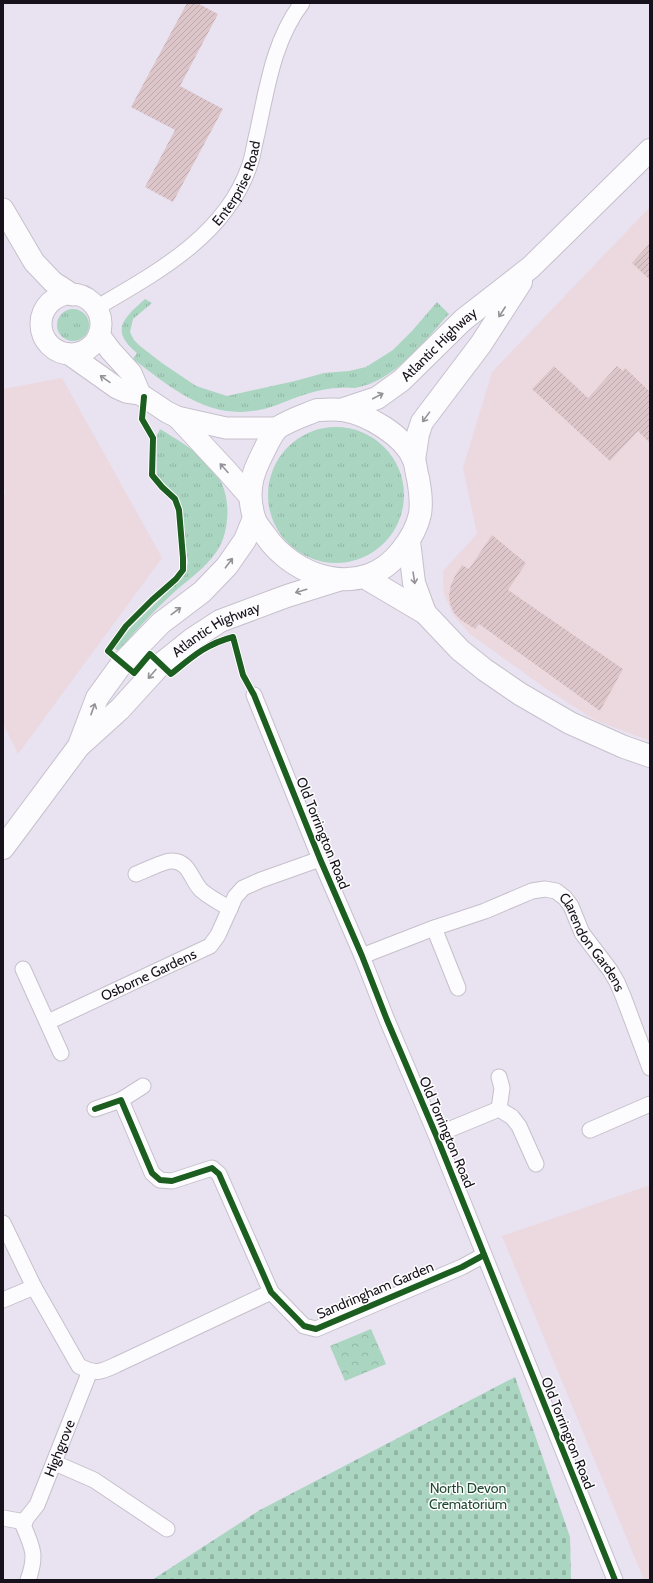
<svg xmlns="http://www.w3.org/2000/svg" width="653" height="1583" viewBox="0 0 653 1583" font-family="Cabin,sans-serif">
  <style>
    .commercial { fill: #ebd9df }
    .grass { fill: url(#grass-tufts) }
    .cemetery { fill: url(#cemetery-stones) }
    .park { fill: url(#park-crowns) }
    .building { fill: url(#building-hatch) }
    .lines { fill: none; stroke-linecap: round; stroke-linejoin: round }
    .minor-casing { stroke: #c6c0cc; stroke-width: 17 }
    .secondary-casing { stroke: #c6c0cc; stroke-width: 23 }
    .primary-casing { stroke: #c6c0cc; stroke-width: 24 }
    .trunk-casing { stroke: #c6c0cc; stroke-width: 24 }
    .minor { stroke: #fcfbfd; stroke-width: 15 }
    .secondary { stroke: #fcfbfd; stroke-width: 21 }
    .primary { stroke: #fcfbfd; stroke-width: 22 }
    .trunk { stroke: #fcfbfd; stroke-width: 22 }
    .cycleway-casing { stroke: #fff; stroke-width: 8 }
    .cycleway { stroke: #1b5e20; stroke-width: 6 }
    .oneway { stroke: #949297 }
    .labels { text-anchor: middle; dominant-baseline: central; stroke-width: 3; stroke-linejoin: round; paint-order: stroke }
    .street-label { font-size: 14px; fill: #16111a; stroke: #fff }
    .park-label { font-size: 14px; fill: #204932; stroke: #fff }
  </style>
  <defs>
    <pattern id="grass-tufts" width="24" height="20" patternUnits="userSpaceOnUse"><rect width="24" height="20" fill="#aad5c1"/><path d="M3 7l-1-3M5 7V3M7 7l1-3M15 17l-1-3M17 17v-4M19 17l1-3" fill="none" stroke="#92b6a5"/></pattern>
    <pattern id="cemetery-stones" width="16" height="16" patternUnits="userSpaceOnUse"><rect width="16" height="16" fill="#aad5c1"/><path d="M2 7V4a2 2 0 0 1 4 0v3zM10 15v-3a2 2 0 0 1 4 0v3z" fill="#92b6a5"/></pattern>
    <pattern id="park-crowns" width="20" height="18" patternUnits="userSpaceOnUse"><rect width="20" height="18" fill="#aad5c1"/><path d="M2 6a3 3 0 1 1 6 0M12 15a3 3 0 1 1 6 0" fill="none" stroke="#92b6a5"/></pattern>
    <pattern id="building-hatch" width="6" height="6" patternUnits="userSpaceOnUse"><rect width="6" height="6" fill="#ddc6ca"/><path d="M-1 1l2-2M0 6l6-6M5 7l2-2" fill="none" stroke="#bda9ad"/></pattern>
  </defs>
  <rect width="100%" height="100%" fill="#e9e2f1"/>
  <g class="commercial">
    <path d="M650 207V741L595 720 545 688 470 634 453 615 444 594 443 571 477 534 463 468 492 372Z"/>
    <path d="M62 378 162 558 18 754 3 723V496L6 493 3 485V389Z"/>
    <path d="M650 1185V1580H644L502 1236Z"/>
  </g>
  <g class="grass">
    <path d="M145 299 152 303 133 319 130 332 134 340 140 346 162 363 196 386 227 396 295 381 324 373 349 371 366 367 393 350 412 331 437 302 449 314C423 342 395 381 355 388 350 388 345 387 340 388 330 388 319 390 310 393 294 397 280 405 264 409 210 422 173 389 133 359L137 353C109 330 124 318 145 299Z"/>
    <circle cx="73" cy="325" r="16"/>
    <circle cx="336" cy="495" r="68"/>
    <path d="M160 429C196 451 232 471 227 520 226 531 223 542 217 551 205 569 186 581 171 595 152 613 135 631 119 651L114 648 132 626 184 576 188 563 182 511 180 501 157 475 156 437Z"/>
  </g>
  <path class="cemetery" d="M515 1377 570 1537 571 1580H152L260 1510Z"/>
  <path class="park" d="M371 1329 386 1364 345 1381 330 1346Z"/>
  <g class="building">
    <path d="M187 3H197L218 14 180 86 223 109 173 202 145 187 175 130 131 107Z"/>
    <path d="M650 243V280L632 263Z"/>
    <path d="M554 366 588 398 617 366 623 371 625 368 650 392V443L638 431 610 461 532 389Z"/>
    <path d="M492 535 526 563 508 590 623 669 600 711 479 624 475 629 461 620 454 613 450 604 449 595 451 585 455 576 462 565 469 569Z"/>
  </g>
  <g class="lines">
    <g class="minor-casing">
      <g id="minor">
        <path id="s1" d="M96 308C156 273 225 236 249 167 253 157 254 145 257 134 267 89 273 41 302 3"/>
        <path d="M254 695 320 859 362 956 387 1020 436 1135 615 1580"/>
        <path d="M136 874C144 871 164 861 171 861 189 860 191 880 201 890 210 898 221 903 230 909"/>
        <path d="M434 928 458 988"/>
        <path id="s2" d="M362 956 434 928 485 911 532 891 545 889 556 891 565 898 571 906 582 933 610 970 617 982 623 996 650 1068"/>
        <path d="M23 969 61 1053"/>
        <path id="s3" d="M48 1022 210 946 218 935 235 897 243 888 261 880 320 859"/>
        <path d="M499 1077 502 1088 499 1109"/>
        <path d="M121 1100 143 1086"/>
        <path d="M95 1109 121 1100 152 1173 160 1180 172 1181 212 1168 219 1174 271 1292 304 1326 316 1329 462 1267 484 1255"/>
        <path d="M590 1130 650 1104"/>
        <path d="M436 1135 499 1109 512 1117 519 1126 536 1164"/>
        <path d="M3 1223 34 1287"/>
        <path d="M3 1300 34 1287 79 1366C96 1375 101 1372 118 1364L271 1292"/>
        <path d="M55 1463 94 1480 167 1529"/>
        <path d="M3 1518 25 1522"/>
        <path id="s4" d="M28 1580C37 1556 33 1548 23 1525L25 1520 37 1505 90 1371"/>
      </g>
    </g>
    <g class="secondary-casing">
      <g id="secondary">
        <path d="M3 209 34 262 53 282 73 295"/>
        <circle cx="71" cy="324" r="30"/>
        <path d="M99 335 111 351 131 373 140 394 167 412 177 417 226 428H278"/>
        <path d="M69 354 117 388 126 392 140 394"/>
        <path d="M177 417 228 472 250 497"/>
      </g>
    </g>
    <g class="primary-casing">
      <g id="primary">
        <path d="M409 541 414 583 425 613"/>
        <path d="M364 577 425 613 460 650 485 670 520 694 570 723 624 747 650 756"/>
      </g>
    </g>
    <g class="trunk-casing">
      <g id="trunk">
        <path d="M317 410C325 410 334 409 342 410 367 414 404 435 414 460 416 465 416 472 418 478 420 490 422 501 420 514 417 528 410 540 401 551 363 600 295 579 265 535 261 529 255 523 254 517 248 498 250 479 259 461 263 453 272 432 279 427 290 420 305 415 317 410Z"/>
        <path id="s5" d="M341 410 377 398 402 380 463 320 531 267 650 150"/>
        <path d="M414 460 418 434 422 422 481 344 521 282"/>
        <path d="M80 743 97 698 123 662 161 623 202 592 227 566 245 540 254 518"/>
        <path id="s6" d="M3 848 79 746 120 709 161 664 191 640 220 621 287 596 338 580"/>
      </g>
    </g>
    <use href="#minor" class="minor"/>
    <use href="#secondary" class="secondary"/>
    <use href="#primary" class="primary"/>
    <use href="#trunk" class="trunk"/>
    <g class="cycleway-casing">
      <g id="cycleway">
        <path d="M144 397 142 419 153 438 152 475 162 487 175 499 179 510 183 558V570L176 579 152 600 126 626 108 651 134 673 150 654 171 674C192 657 206 644 233 637L243 675 254 695 320 859 362 956 387 1020 436 1135 615 1580"/>
        <path d="M95 1109 121 1100 152 1173 160 1180 172 1181 212 1168 219 1174 271 1292 304 1326 316 1329 462 1267 484 1255"/>
      </g>
    </g>
    <use href="#cycleway" class="cycleway"/>
  </g>
  <defs><path id="oneway-shaft" d="M-6 0H5M1.5-3L5.5 0L1.5 3" fill="none" stroke-width="1.6" stroke-linecap="round" stroke-linejoin="round"/></defs>
  <g class="oneway">
    <use href="#oneway-shaft" transform="translate(502 312) rotate(123)"/>
    <use href="#oneway-shaft" transform="translate(105 379) rotate(-145)"/>
    <use href="#oneway-shaft" transform="translate(378 396) rotate(-28)"/>
    <use href="#oneway-shaft" transform="translate(426 417) rotate(126)"/>
    <use href="#oneway-shaft" transform="translate(224 468) rotate(-132)"/>
    <use href="#oneway-shaft" transform="translate(229 563) rotate(-53)"/>
    <use href="#oneway-shaft" transform="translate(414 578) rotate(81)"/>
    <use href="#oneway-shaft" transform="translate(301 591) rotate(163)"/>
    <use href="#oneway-shaft" transform="translate(176 611) rotate(-37)"/>
    <use href="#oneway-shaft" transform="translate(152 674) rotate(131)"/>
    <use href="#oneway-shaft" transform="translate(93 709) rotate(-70)"/>
  </g>
  <g class="labels">
    <g class="street-label">
      <text stroke="none"><textPath href="#s1" startOffset="193">Enterprise Road</textPath></text>
      <text stroke="none"><textPath href="#s5" startOffset="120">Atlantic Highway</textPath></text>
      <text stroke="none"><textPath href="#s6" startOffset="309">Atlantic Highway</textPath></text>
      <text transform="translate(323 833) rotate(68)">Old Torrington Road</text>
      <text stroke="none"><textPath href="#s2" startOffset="270">Clarendon Gardens</textPath></text>
      <text stroke="none"><textPath href="#s3" startOffset="111">Osborne Gardens</textPath></text>
      <text transform="translate(447 1132) rotate(67)">Old Torrington Road</text>
      <text transform="translate(375 1290) rotate(-23)">Sandringham Garden</text>
      <text transform="translate(568 1433) rotate(68)">Old Torrington Road</text>
      <text stroke="none"><textPath href="#s4" startOffset="143">Highgrove</textPath></text>
    </g>
    <g class="park-label">
      <text x="468" y="1488">North Devon<tspan x="468" dy="16">Crematorium</tspan></text>
    </g>
  </g>
  <rect width="653" height="1583" fill="none" stroke="#16111a" stroke-width="8"/>
</svg>
